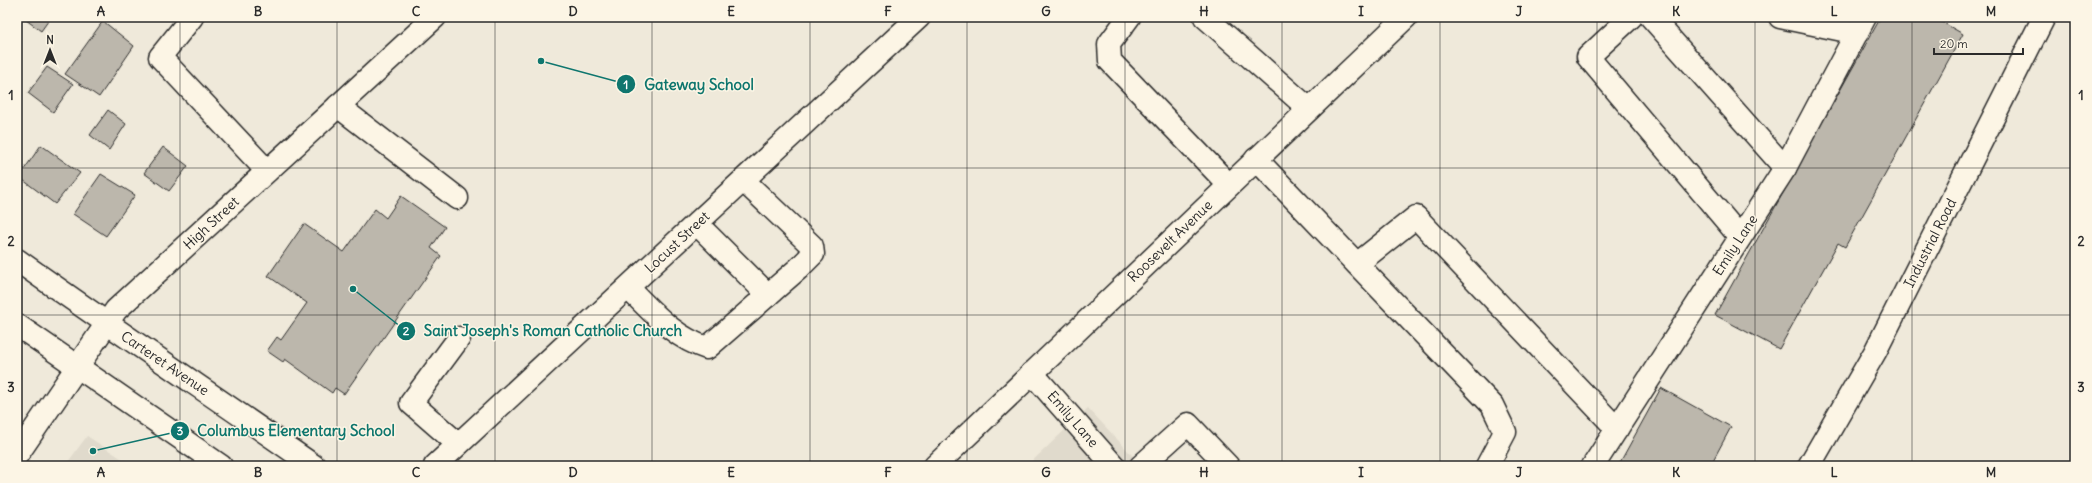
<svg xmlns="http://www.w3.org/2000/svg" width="2092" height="483" viewBox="0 0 2092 483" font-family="Delius,sans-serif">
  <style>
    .built { fill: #e0dacc }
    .building { fill: #bcb7ac; stroke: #2b2b2b }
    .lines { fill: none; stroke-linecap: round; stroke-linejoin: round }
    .minor-casing { stroke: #2b2b2b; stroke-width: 25 }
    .major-casing { stroke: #2b2b2b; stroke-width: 25 }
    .minor { stroke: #fcf5e5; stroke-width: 22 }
    .major { stroke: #fcf5e5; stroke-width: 22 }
    .grid { fill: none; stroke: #2b2b2b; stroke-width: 1; stroke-opacity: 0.55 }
    .labels { text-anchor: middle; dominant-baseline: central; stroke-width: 3; stroke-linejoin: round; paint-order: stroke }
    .street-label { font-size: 14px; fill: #2b2b2b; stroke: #fcf5e5 }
    .leader { fill: none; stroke: #0f766e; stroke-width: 1.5 }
    .callout-dot { fill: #0f766e; stroke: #fcf5e5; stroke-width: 1.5 }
    .mark-label { font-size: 12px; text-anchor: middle; font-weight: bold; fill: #fff }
    .callout-label { font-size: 15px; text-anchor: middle; font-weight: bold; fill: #0f766e; stroke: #fcf5e5; stroke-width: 3; stroke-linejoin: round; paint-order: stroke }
    .neatline { fill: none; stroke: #2b2b2b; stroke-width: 1.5 }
    .grid-label { font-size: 13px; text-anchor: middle; font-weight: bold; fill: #2b2b2b }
  </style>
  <rect width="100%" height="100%" fill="#efe9da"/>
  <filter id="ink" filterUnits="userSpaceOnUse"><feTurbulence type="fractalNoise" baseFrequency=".025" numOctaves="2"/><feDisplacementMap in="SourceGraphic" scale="8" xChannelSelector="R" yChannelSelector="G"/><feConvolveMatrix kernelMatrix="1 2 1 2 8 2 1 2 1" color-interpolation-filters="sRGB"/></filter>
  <g filter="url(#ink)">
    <g class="built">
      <path d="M1088 408 1142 466H1027Z"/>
      <path d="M87 436 133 466H65Z"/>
    </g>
    <g class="building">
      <path d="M22 17H51L41 31Z"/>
      <path d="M1881 17H1933L1963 34 1845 247 1838 243 1779 349 1715 315Z"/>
      <path d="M103 21 134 46 99 97 65 74Z"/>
      <path d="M47 67 73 84 53 112 28 93Z"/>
      <path d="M108 110 126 124 109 150 90 135Z"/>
      <path d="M41 145 80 173 55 204 19 177Z"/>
      <path d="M163 147 188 166 169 191 144 173Z"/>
      <path d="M101 174 135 195 106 236 73 214Z"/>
      <path d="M401 196 445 227 431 248 441 256 344 394 335 388 332 393 285 359 283 362 267 351 277 337 281 340 307 303 268 276 304 224 344 252 375 209 386 218Z"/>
      <path d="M1661 388 1731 427 1710 466H1618Z"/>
    </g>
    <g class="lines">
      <g class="minor-casing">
        <g id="minor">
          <path d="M192 17 160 57 267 171"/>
          <path d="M1129 17 1109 44 1110 61 1229 185"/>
          <path d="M1205 17 1309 109"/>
          <path d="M1631 17 1588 57 1740 237"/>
          <path d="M1651 17 1785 168"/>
          <path d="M1780 17 1857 33"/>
          <path d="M338 106 457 198"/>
          <path d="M1256 159 1492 405 1505 432 1487 466"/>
          <path d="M697 224 768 295"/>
          <path d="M17 260C115 330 215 397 314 466"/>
          <path d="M1357 264 1416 217 1617 429"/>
          <path d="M628 288C653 312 673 337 707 348L799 268 813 254 812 246 744 181"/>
          <path d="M17 325 221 466"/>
          <path d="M1032 373 1114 466"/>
          <path d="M458 444 411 403 459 338"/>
          <path d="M17 455 116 310 435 17"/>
          <path d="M435 466 919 17"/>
          <path d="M935 466 1406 17"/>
          <path d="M1141 466 1188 424 1228 466"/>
          <path d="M1593 466 1785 168 1865 17"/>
        </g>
      </g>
      <g class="major-casing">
        <path id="major" d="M1809 466 1875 352 2044 17"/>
      </g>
      <use href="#minor" class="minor"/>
      <use href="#major" class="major"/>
    </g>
  </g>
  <path class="grid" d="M180 17V466M337 17V466M495 17V466M652 17V466M810 17V466M967 17V466M1125 17V466M1282 17V466M1440 17V466M1597 17V466M1755 17V466M1912 17V466M17 168H2075M17 315H2075"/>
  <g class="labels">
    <g class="street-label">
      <text transform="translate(211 223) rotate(-43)">High Street</text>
      <text transform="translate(1170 241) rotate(-44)">Roosevelt Avenue</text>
      <text transform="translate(677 242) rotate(-43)">Locust Street</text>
      <text transform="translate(1930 243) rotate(-63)">Industrial Road</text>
      <text transform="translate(1735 245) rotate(-57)">Emily Lane</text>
      <text transform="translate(165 363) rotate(34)">Carteret Avenue</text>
      <text transform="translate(1073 419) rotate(49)">Emily Lane</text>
    </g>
  </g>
  <path class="leader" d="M541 61L626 84M353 289L406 331M93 451L180 431"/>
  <g class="callout-dot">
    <circle cx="541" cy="61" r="4"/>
    <circle cx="353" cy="289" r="4"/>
    <circle cx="93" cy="451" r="4"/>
    <circle cx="626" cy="84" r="10"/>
    <circle cx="406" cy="331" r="10"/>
    <circle cx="180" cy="431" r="10"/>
  </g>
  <g class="mark-label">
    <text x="626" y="89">1</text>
    <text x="406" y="335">2</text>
    <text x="180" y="435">3</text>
  </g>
  <g class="callout-label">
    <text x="699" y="90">Gateway School</text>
    <text x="553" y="336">Saint Joseph's Roman Catholic Church</text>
    <text x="296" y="436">Columbus Elementary School</text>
  </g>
  <rect width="2092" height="483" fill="none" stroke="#fcf5e5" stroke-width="44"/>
  <g transform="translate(50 50)" stroke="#fcf5e5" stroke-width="3" paint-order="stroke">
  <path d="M0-3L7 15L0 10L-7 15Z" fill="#2b2b2b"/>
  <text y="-6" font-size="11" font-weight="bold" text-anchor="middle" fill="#2b2b2b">N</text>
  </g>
  <path d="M1934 48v6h89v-6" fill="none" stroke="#2b2b2b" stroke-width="2"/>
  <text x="1940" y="48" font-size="12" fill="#2b2b2b" stroke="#fcf5e5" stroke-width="3" paint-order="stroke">20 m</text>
  <rect x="22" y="22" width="2048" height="439" class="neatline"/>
  <g class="grid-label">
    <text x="101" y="16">A</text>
    <text x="258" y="16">B</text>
    <text x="416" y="16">C</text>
    <text x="573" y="16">D</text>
    <text x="731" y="16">E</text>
    <text x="888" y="16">F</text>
    <text x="1046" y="16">G</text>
    <text x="1204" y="16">H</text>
    <text x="1361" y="16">I</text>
    <text x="1519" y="16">J</text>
    <text x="1676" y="16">K</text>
    <text x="1834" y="16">L</text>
    <text x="1991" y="16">M</text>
    <text x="11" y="100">1</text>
    <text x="2081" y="100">1</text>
    <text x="11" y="246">2</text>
    <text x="2081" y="246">2</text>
    <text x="11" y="392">3</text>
    <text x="2081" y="392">3</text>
    <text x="101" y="477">A</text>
    <text x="258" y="477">B</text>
    <text x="416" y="477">C</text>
    <text x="573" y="477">D</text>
    <text x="731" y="477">E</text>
    <text x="888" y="477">F</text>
    <text x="1046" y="477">G</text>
    <text x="1204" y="477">H</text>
    <text x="1361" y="477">I</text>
    <text x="1519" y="477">J</text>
    <text x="1676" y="477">K</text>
    <text x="1834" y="477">L</text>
    <text x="1991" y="477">M</text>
  </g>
</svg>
